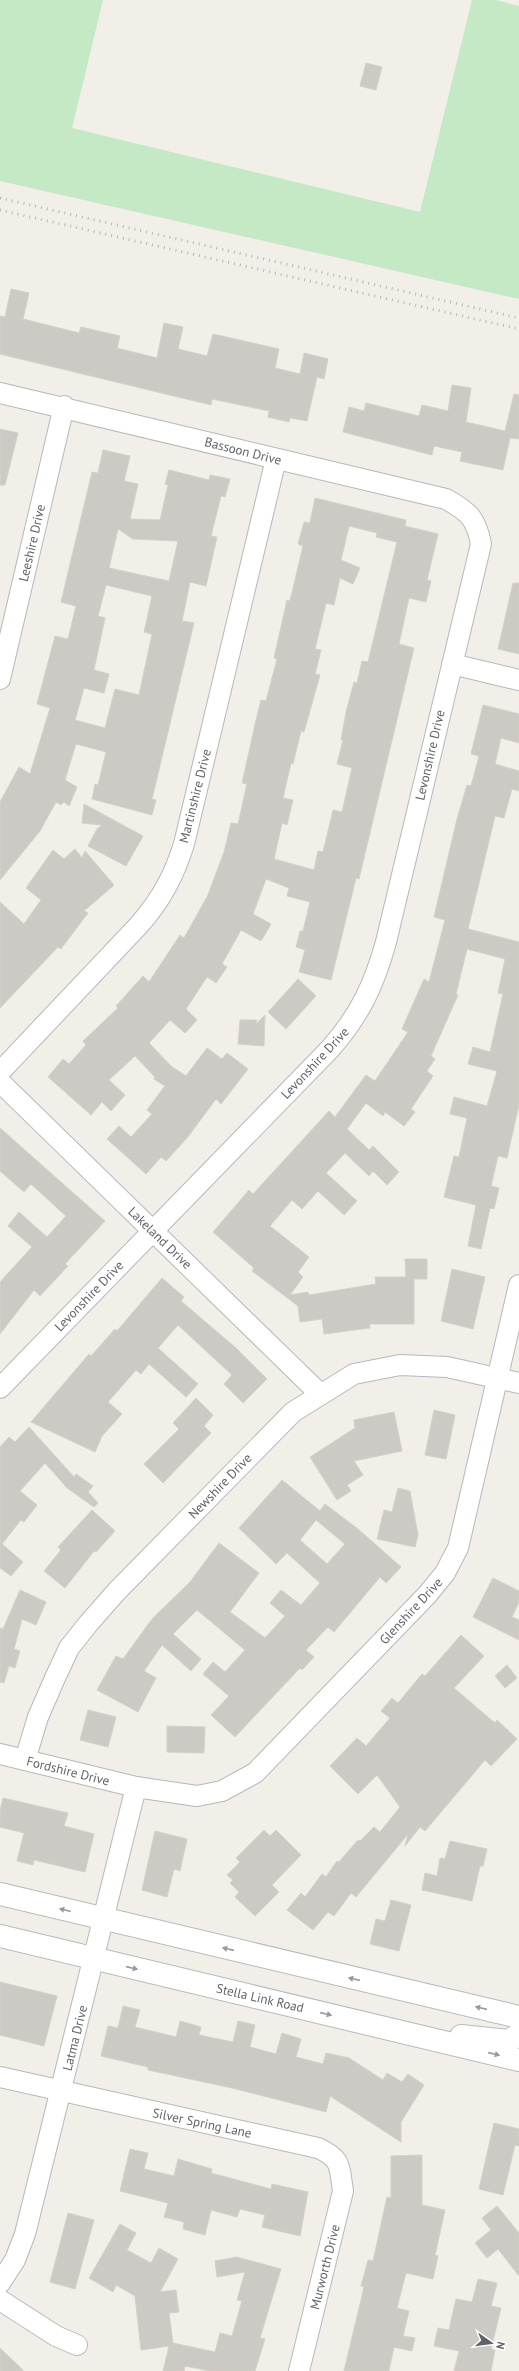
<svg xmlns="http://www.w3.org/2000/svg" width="519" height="2371" viewBox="0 0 519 2371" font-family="'PT Sans',sans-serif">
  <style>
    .green { fill: #c5e8c5 }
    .building { fill: #cccac5; stroke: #d6d1c6; fill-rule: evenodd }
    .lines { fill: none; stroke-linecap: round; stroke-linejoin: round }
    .minor-casing { stroke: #b5b8bc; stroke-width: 22 }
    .secondary-casing { stroke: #b6babf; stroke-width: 24 }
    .minor { stroke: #fff; stroke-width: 20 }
    .secondary { stroke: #fff; stroke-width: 22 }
    .rail { stroke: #b6b7b8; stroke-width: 3; stroke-dasharray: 1 5; stroke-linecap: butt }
    .oneway { fill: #979a9d }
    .labels { text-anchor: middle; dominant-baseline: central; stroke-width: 3.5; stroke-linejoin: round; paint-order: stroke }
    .street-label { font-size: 13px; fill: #5f6368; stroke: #fff }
  </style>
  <rect width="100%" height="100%" fill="#f1efe8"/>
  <path class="green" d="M0 0H103L72 128 420 212 472 0H496L519 6V299L0 181Z"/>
  <g class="building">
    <path d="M366 63 382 67 376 90 360 86Z"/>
    <path d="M11 289 29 293 23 319 79 333 81 327 120 336 117 348 157 358 164 323 183 327 178 349 207 356 213 334 279 349 275 368 300 374 304 353 328 359 324 379 317 377 307 421 290 418 289 422 268 417 269 411 212 399 211 405 0 354V316L5 317Z"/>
    <path d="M452 385 471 388 466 422 505 431 514 394 519 395V439L510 438 503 470 460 461 462 452 434 446 432 455 343 432 349 407 364 411 366 403 419 416 422 405 448 411Z"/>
    <path d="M0 429 18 433 5 485H0Z"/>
    <path d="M103 450 130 456 124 481 138 484 130 519 160 520 168 485 165 484 169 470 209 480 210 475 230 479 225 497 221 496 211 536 217 537 206 586 190 582 182 621 194 623 152 799 156 800 152 815 92 799 95 784 98 785 106 752 76 744 65 780 77 787 69 806 64 802 61 805 56 802 40 831 0 880V802L19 767 30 774 50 708 37 704 55 636 68 639 76 606 61 602 92 472 98 473ZM118 529 133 539 178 541 169 581 109 568ZM106 585 152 596 144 632 152 634 139 695 115 689 105 728 75 720 84 688 104 693 109 674 94 670 105 618 98 616Z"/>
    <path d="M315 498 406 520 405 526 438 534 427 580 431 581 426 602 409 598 399 644 414 648 359 879 356 878 331 980 299 972 305 950 296 947 300 931H303L310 902 287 896 289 888 266 879 253 914 271 924 261 941 241 930 222 964 227 967 216 983 207 977 186 1009 197 1020 185 1033 170 1020 149 1043 171 1066 186 1076 207 1048 222 1059 227 1053 248 1069 221 1104 216 1099 187 1138 166 1161 161 1157 146 1174 107 1139 119 1126 131 1137 152 1114 147 1110 165 1086 154 1079 155 1077 135 1056 109 1080 125 1095 111 1111 102 1102 91 1115 48 1077 63 1059 69 1064 86 1045 83 1041 118 1008 116 1006 143 976 149 982 180 935 184 938 208 895 224 852 231 823 238 824 247 784 242 783 256 720 261 700 266 701 277 659 274 658 287 600 290 601 303 546 298 544 304 522 310 523ZM349 526 377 533 376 537 397 542 368 662 362 661 357 683 354 682 346 712 341 740H343L337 764 352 768 342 812 333 810 323 852 318 851 314 870 274 859 282 823 287 825 293 800 283 798 291 763 293 764 301 731 304 732 320 675 315 674 321 650 315 649 326 603 334 605 340 578 353 584 360 568 341 560Z"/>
    <path d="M513 583H519V654L498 649Z"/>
    <path d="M483 705 519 714V743L501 738 495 764 519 771V791L512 789 504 818 495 816 468 929 519 942V1105L507 1158 498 1156 491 1186 499 1188 494 1209 490 1208 481 1249 468 1246 476 1205 444 1197 454 1156 459 1157 467 1118 450 1114 454 1097 487 1106 497 1071 468 1064 473 1047 490 1052 503 994 498 993 505 959 467 949 456 994 458 995 431 1056 435 1059 427 1071 433 1076 411 1109 415 1112 404 1126 385 1112 383 1116 366 1103 347 1129 369 1150 373 1146 399 1172 387 1185 373 1171 369 1176 345 1153 326 1173 357 1201 344 1215 318 1191 302 1209 292 1200 270 1226 309 1257 298 1272 303 1277 290 1295 308 1292 309 1295 376 1284 375 1277H406L405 1259H427V1279H414V1324H369L370 1328 324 1334 322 1319 300 1322 298 1306 252 1271 254 1268 213 1232 249 1190 253 1194 329 1111 335 1117 366 1075 375 1081 408 1032 402 1029 424 979 429 982 445 920 434 917 457 819 467 785 471 786 479 756 471 754Z"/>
    <path d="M84 804 143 836 126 866 88 846 97 829 102 825 82 823Z"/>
    <path d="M75 849 82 858 85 851 114 885 84 911 88 913 61 949 58 947 0 1008V902L24 924 41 900 26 888 53 850 64 859Z"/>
    <path d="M298 979 316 996 286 1029 268 1012Z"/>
    <path d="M265 1015 264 1046 238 1044 240 1020H257L255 1025Z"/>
    <path d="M0 1128 105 1221 65 1264 68 1266 40 1296 34 1290 0 1334V1282L32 1247 8 1226 19 1212 47 1237 66 1216 31 1184 24 1192 0 1171Z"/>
    <path d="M452 1269 485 1277 473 1329 441 1321Z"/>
    <path d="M162 1278 184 1297 181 1301 236 1348 267 1379 243 1403 224 1384 232 1375 178 1325 158 1348 198 1384 186 1397 149 1364 141 1374 136 1370 108 1402 122 1414 102 1436 95 1452 31 1422 89 1354 91 1356 115 1329 117 1331Z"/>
    <path d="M196 1398 213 1415 204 1426 211 1433 163 1483 144 1464 179 1429 173 1423Z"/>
    <path d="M434 1410 455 1415 446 1459 425 1455Z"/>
    <path d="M394 1412 402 1451 354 1461 363 1475 347 1485 351 1491 337 1500 310 1457 355 1428 354 1420Z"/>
    <path d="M29 1427 74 1477 76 1474 93 1486 88 1492 98 1503 94 1507 67 1488 45 1463 20 1491 37 1505 24 1522 21 1520 2 1544 23 1562 11 1576 0 1568V1447L9 1437 15 1442Z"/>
    <path d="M282 1480 320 1511 325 1504 358 1529 401 1567 386 1583 380 1577 334 1632 328 1627 306 1650 314 1657 302 1670 300 1668 235 1737 211 1715 229 1696 203 1674 213 1662 225 1672 245 1650 197 1610 173 1634 201 1659 191 1671 162 1645 144 1671 156 1678 138 1712 97 1690 116 1656 123 1659 152 1619 190 1582 219 1543 259 1573 230 1612 265 1638 285 1616 270 1603 281 1590 301 1605 320 1583 287 1553 276 1564 239 1528ZM316 1520 345 1544 327 1564 300 1540Z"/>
    <path d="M398 1488 410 1491 418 1535 415 1547 377 1539 384 1510 392 1512Z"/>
    <path d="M92 1510 115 1531 96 1552 94 1551 65 1588 44 1571 61 1550 58 1547Z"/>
    <path d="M493 1578 519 1591V1602L512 1617 519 1620V1640L473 1617Z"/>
    <path d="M20 1590 46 1602 36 1625 22 1619 14 1649 20 1651 15 1668 9 1666 4 1683 0 1682V1628L3 1629Z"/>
    <path d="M461 1635 484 1656 454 1688 495 1723 497 1720 517 1739 491 1766 485 1760 425 1831 420 1827 405 1846 408 1834 356 1897 351 1893 334 1916 328 1912 313 1930 287 1910 301 1893 305 1897 322 1874 326 1877 337 1861 339 1862 358 1840 360 1841 374 1827 380 1832 400 1807 377 1775 358 1794 330 1766 357 1738 366 1746 390 1718 381 1711 392 1698 398 1703 422 1674 425 1676Z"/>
    <path d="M507 1665 517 1678 505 1688 495 1676Z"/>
    <path d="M88 1710 116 1717 108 1747 80 1740Z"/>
    <path d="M167 1726 205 1727 204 1753 167 1752Z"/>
    <path d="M3 1798 68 1813 64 1826 94 1834 85 1872 34 1860 33 1865 17 1861 24 1833 0 1827V1811Z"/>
    <path d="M264 1830 270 1836 276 1830 301 1855 272 1885 279 1892 255 1916 235 1897 239 1892 230 1883 233 1880 227 1875 240 1862 236 1858Z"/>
    <path d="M155 1831 187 1839 180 1871 174 1869 167 1897 142 1890Z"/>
    <path d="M450 1841 487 1849 483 1866H480L472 1901 422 1890 425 1873 437 1876 440 1858 445 1859Z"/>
    <path d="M391 1900 411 1905 399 1951 370 1944 376 1919 385 1921Z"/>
    <path d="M0 1982 57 1996 44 2046 0 2035Z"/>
    <path d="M123 2006 140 2010 135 2027 176 2037 180 2021 201 2027 199 2035 233 2042 238 2021 255 2025 250 2047 276 2054 282 2033 301 2039 296 2057 323 2064 326 2053 349 2058 383 2080 387 2073 402 2082 408 2074 424 2085 401 2122V2142L330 2096 326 2112 232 2088 148 2070V2067L101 2056 108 2026 118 2028Z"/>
    <path d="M494 2123 519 2129V2146L515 2145 503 2195 479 2189Z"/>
    <path d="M130 2149 148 2153 144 2169 174 2176 178 2159 212 2169 211 2173 271 2189 272 2184 308 2192 300 2236 262 2227 265 2215 240 2209 237 2217 211 2210 205 2235 183 2229 184 2222 164 2217 168 2203 120 2191Z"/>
    <path d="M422 2155V2205L445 2210 435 2255 438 2256 433 2279 406 2273 397 2308 409 2311 403 2336 415 2338 412 2351 394 2347 389 2371H344L364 2287 361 2286 368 2260 373 2261 387 2197 391 2198V2156Z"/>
    <path d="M497 2206 519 2233V2276L498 2249 487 2258 475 2243 491 2230 482 2218Z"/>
    <path d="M68 2213 94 2220 75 2289 50 2282Z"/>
    <path d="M120 2224 136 2233 127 2250 151 2263 159 2248 178 2259 160 2292 176 2290 179 2312 169 2313 173 2343 215 2352 220 2333 232 2336 242 2301 237 2300 245 2272 217 2277 215 2261 237 2257 281 2269 260 2338 265 2339 255 2371H209L185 2366 184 2371H163L169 2346 141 2350 135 2296 116 2285 113 2292 89 2278Z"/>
    <path d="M478 2279 497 2283 491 2306 501 2308 491 2349 495 2350 491 2371H454L459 2351 434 2346 438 2328 449 2330 456 2299 472 2302Z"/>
    <path d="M0 2348 24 2371H0Z"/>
  </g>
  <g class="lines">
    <g class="minor-casing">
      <g id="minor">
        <path d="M0 393 446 499C469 512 476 518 481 544L386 942C374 985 360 1015 330 1049L0 1388"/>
        <path d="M452 664 519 680"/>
        <path d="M0 679 64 406"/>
        <path d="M0 1072 139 925C161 900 174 876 184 844L276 459"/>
        <path d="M0 1082 320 1394"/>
        <path d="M0 1754 136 1787 197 1796 222 1791 255 1773 427 1595 445 1573 458 1548 519 1285"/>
        <path d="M25 1760 38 1717 55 1678 69 1648 88 1624 117 1591 293 1412 354 1374 400 1365 447 1367 519 1383"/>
        <path d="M0 2077 318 2148C342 2159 339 2166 343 2191L299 2371"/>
        <path d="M0 2283 15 2260 25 2234 136 1787"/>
        <path d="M0 2300 56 2336 77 2345"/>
      </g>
    </g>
    <g class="secondary-casing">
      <g id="secondary">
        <path d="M0 1894 519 2017"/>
        <path d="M0 1936 519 2060"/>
        <path d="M461 2036 509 2041 519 2034"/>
      </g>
    </g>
    <use href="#minor" class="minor"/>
    <use href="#secondary" class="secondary"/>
    <g class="rail">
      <path d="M0 198 519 318"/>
      <path d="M0 210 519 329"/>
    </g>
  </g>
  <defs><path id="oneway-solid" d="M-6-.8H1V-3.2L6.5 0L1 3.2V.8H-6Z"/></defs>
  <g class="oneway">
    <use href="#oneway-solid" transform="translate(65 1910) rotate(-166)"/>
    <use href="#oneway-solid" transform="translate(228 1949) rotate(-167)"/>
    <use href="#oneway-solid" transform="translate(132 1968) rotate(13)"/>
    <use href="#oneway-solid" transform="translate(354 1979) rotate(-167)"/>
    <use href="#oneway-solid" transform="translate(481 2008) rotate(-167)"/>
    <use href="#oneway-solid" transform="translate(326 2014) rotate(13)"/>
    <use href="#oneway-solid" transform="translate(494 2054) rotate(13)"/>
  </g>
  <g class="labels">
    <g class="street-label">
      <text transform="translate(243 451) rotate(14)">Bassoon Drive</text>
      <text transform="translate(32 543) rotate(-77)">Leeshire Drive</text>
      <text transform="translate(430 755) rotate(-77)">Levonshire Drive</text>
      <text transform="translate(195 796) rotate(-76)">Martinshire Drive</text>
      <text transform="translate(315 1063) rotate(-47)">Levonshire Drive</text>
      <text transform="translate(160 1238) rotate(44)">Lakeland Drive</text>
      <text transform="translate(89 1296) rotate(-46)">Levonshire Drive</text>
      <text transform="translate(220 1486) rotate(-46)">Newshire Drive</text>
      <text transform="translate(411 1611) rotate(-47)">Glenshire Drive</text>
      <text transform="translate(68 1771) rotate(14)">Fordshire Drive</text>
      <text transform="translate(260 1998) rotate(13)">Stella Link Road</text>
      <text transform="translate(75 2038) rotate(-76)">Latma Drive</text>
      <text transform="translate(202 2123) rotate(12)">Silver Spring Lane</text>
      <text transform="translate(325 2267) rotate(-76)">Murworth Drive</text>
    </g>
  </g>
  <g transform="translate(491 2343) rotate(104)" stroke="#ffffff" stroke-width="3" paint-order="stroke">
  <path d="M0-3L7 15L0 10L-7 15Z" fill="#5f6368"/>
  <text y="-6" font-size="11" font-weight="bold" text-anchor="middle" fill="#5f6368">N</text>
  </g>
</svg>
